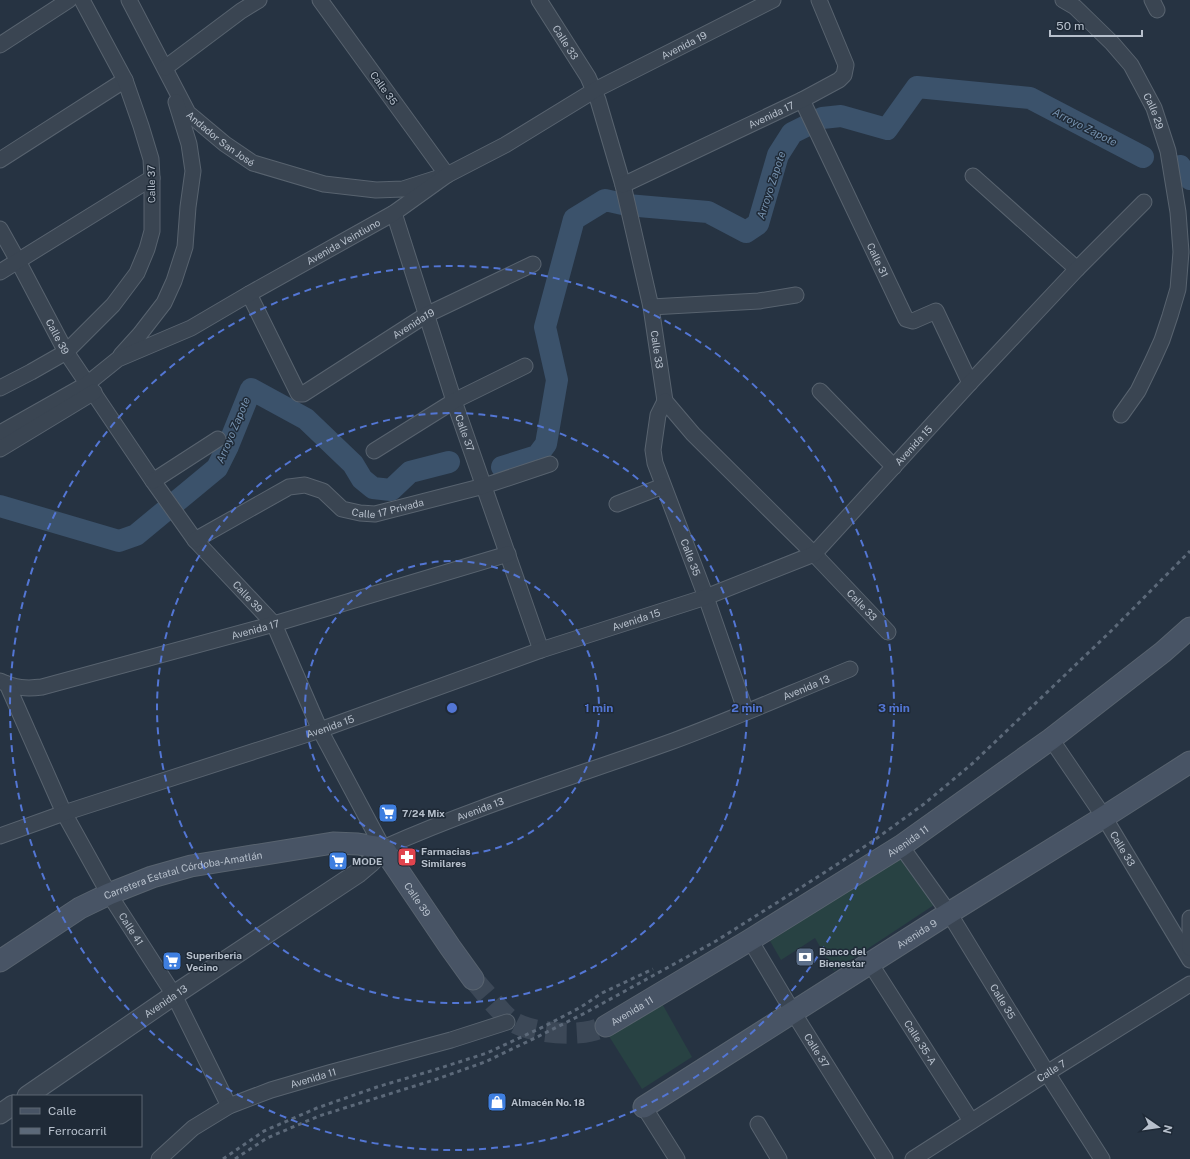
<svg xmlns="http://www.w3.org/2000/svg" width="1190" height="1159" viewBox="0 0 1190 1159" font-family="'Public Sans',sans-serif">
  <style>
    .grass { fill: #284243 }
    .lines { fill: none; stroke-linecap: round; stroke-linejoin: round }
    .river { stroke: #3b526b; stroke-width: 22 }
    .secondary-tunnel { stroke: #3c4857; stroke-width: 21; stroke-dasharray: 21 10; stroke-linecap: butt }
    .minor-casing { stroke: #58636f; stroke-width: 17 }
    .tertiary-casing { stroke: #58636f; stroke-width: 21 }
    .secondary-casing { stroke: #58636f; stroke-width: 23 }
    .minor { stroke: #3a4552; stroke-width: 15 }
    .tertiary { stroke: #3a4552; stroke-width: 19 }
    .secondary { stroke: #485465; stroke-width: 21 }
    .rail { stroke: #5c6979; stroke-width: 3; stroke-dasharray: 4 4; stroke-linecap: butt }
    .ring { fill: none; stroke: #5376d4; stroke-width: 2; stroke-dasharray: 7 5 }
    .labels { text-anchor: middle; dominant-baseline: central; stroke-width: 3; stroke-linejoin: round; paint-order: stroke }
    .street-label { font-size: 10px; fill: #b7c0cc; stroke: #1f2a37 }
    .poi-label { font-size: 10px; font-weight: bold; fill: #b7c0cc; stroke: #1f2a37; text-anchor: start }
    .water-label { font-size: 11px; font-style: italic; fill: #7692af; stroke: #1f2a37 }
    .centre { fill: #5376d4; stroke: #1f2a37; stroke-width: 2 }
    .ring-label { font-size: 12px; text-anchor: middle; font-weight: bold; fill: #5376d4; stroke: #1f2a37; stroke-width: 3; stroke-linejoin: round; paint-order: stroke }
  </style>
  <rect width="100%" height="100%" fill="#263342"/>
  <g class="grass">
    <path d="M901 858 934 905 834 971 815 938 781 960 770 941Z"/>
    <path d="M660 1000 692 1057 642 1089 607 1033Z"/>
  </g>
  <g class="lines">
    <g class="river">
      <path d="M1180 166 1190 179"/>
      <path d="M502 467 537 456 546 444 557 380 545 327 574 219 605 200 627 205 708 212 746 232 758 224 778 155 792 133 822 118 841 116 887 129 917 87 1030 98 1143 157"/>
      <path d="M0 506 119 541 136 535 217 468 228 446 251 389 306 419 353 464 362 479 373 488 391 490 410 472 449 462"/>
    </g>
    <path class="secondary-tunnel" d="M473 979C484 991 496 1007 508 1018 524 1033 571 1036 591 1031 596 1030 601 1028 606 1026"/>
    <g class="minor-casing">
      <g id="minor">
        <path id="s1" d="M129 0 188 113 225 144 253 163 324 184 376 190 403 189 447 175 320 0"/>
        <path id="s2" d="M539 0 588 77 598 100 623 185 651 307 665 401 693 434 814 554 888 632"/>
        <path id="s3" d="M1063 0 1075 7 1112 43 1131 65 1154 108 1168 151 1178 212 1181 252 1178 289 1170 316 1162 340 1153 360 1138 391 1121 415"/>
        <path d="M1152 0 1157 10"/>
        <path d="M0 45 69 0"/>
        <path d="M165 68 241 11 259 0"/>
        <path id="s4" d="M802 100 906 319 913 321 936 311 970 383"/>
        <path d="M0 160 125 80"/>
        <path d="M973 176 1077 269"/>
        <path id="s5" d="M623 185 802 100 839 80 844 75 846 65 819 0"/>
        <path id="s6" d="M394 213 454 401 541 650"/>
        <path id="s7" d="M0 229 18 261 66 352 153 481 195 540 274 624 320 730 383 848C477 806 576 776 673 741 733 719 791 693 850 669"/>
        <path d="M0 272 152 178"/>
        <path id="s8" d="M249 294 298 393 299 394H303L426 315 533 264"/>
        <path d="M651 307 759 301 796 295"/>
        <path d="M121 355 140 334 164 303 174 281 185 247 188 207 193 171 189 144 176 102"/>
        <path d="M0 388 31 372 66 352 113 305 137 273 147 249 152 231V178L151 159 141 126 125 80 82 0"/>
        <path d="M820 391 894 467"/>
        <path id="s9" d="M665 401 658 415 653 450 655 463 706 597 746 712"/>
        <path id="s10" d="M0 433 87 384 118 359 191 328 249 294 394 213 447 175 505 145 595 90 773 0"/>
        <path d="M0 449 94 392"/>
        <path d="M374 451 454 401 525 366"/>
        <path d="M153 481 218 439"/>
        <path d="M617 504 663 486"/>
        <path id="s11" d="M195 540 289 487 305 485 323 491 342 509 360 513 375 514 484 486 550 464"/>
        <path id="s12" d="M0 681C15 688 26 689 42 687L274 624 508 554"/>
        <path id="s13" d="M7 684 64 813 109 894 174 995 229 1106"/>
        <path id="s14" d="M1051 739 1104 817 1190 960"/>
        <path id="s15" d="M0 836 64 813 320 730 541 650 706 597 814 554 970 383 1077 269 1144 202"/>
        <path id="s16" d="M901 846 949 913 1047 1073 1102 1159"/>
        <path d="M1190 918V948"/>
        <path id="s17" d="M750 940 793 1012 885 1159"/>
        <path id="s18" d="M870 963 971 1121"/>
        <path d="M644 1107 677 1159"/>
        <path d="M758 1124 779 1159"/>
        <path id="s19" d="M159 1159 193 1128 229 1106 271 1090 329 1073 451 1040 507 1022"/>
        <path id="s20" d="M913 1159 1047 1073 1190 984"/>
      </g>
    </g>
    <g class="tertiary-casing">
      <g id="tertiary">
        <path id="s21" d="M27 1096 174 995 358 873 371 862 383 848"/>
        <path d="M0 1114 13 1105"/>
      </g>
    </g>
    <g class="secondary-casing">
      <g id="secondary">
        <path id="s22" d="M0 961 80 908 109 894 152 877 191 866 333 843 358 844 383 848 450 947 473 979"/>
        <path id="s23" d="M606 1026 750 940 901 846 1051 739 1163 652 1190 628"/>
        <path id="s24" d="M644 1107 949 913 1104 817 1190 762"/>
      </g>
    </g>
    <use href="#minor" class="minor"/>
    <use href="#tertiary" class="tertiary"/>
    <use href="#secondary" class="secondary"/>
    <g class="rail">
      <path d="M223 1159 264 1131 317 1108 377 1087 434 1070 487 1053 545 1026 581 1007 602 993 653 969"/>
      <path d="M235 1159 267 1138 319 1116 437 1079 485 1062 537 1037 585 1013 716 941 816 878 873 841 924 804 973 763 1111 631 1190 551"/>
    </g>
  </g>
  <g class="ring">
    <circle cx="452" cy="708" r="147"/>
    <circle cx="452" cy="708" r="295"/>
    <circle cx="452" cy="708" r="442"/>
  </g>
  <defs>
    <g id="supermarket-square" transform="scale(1)"><rect x="-9" y="-9" width="18" height="18" rx="4" fill="#3f7fe0" stroke="#1f2a37"/><path d="M-6-5.5h2.5l.6 2H6L4.5 2H-2.5L-4.4-4H-6ZM-1.5 3.2a1.3 1.3 0 1 0 .1 0ZM3 3.2a1.3 1.3 0 1 0 .1 0Z" fill="#fff"/></g>
    <g id="pharmacy-square" transform="scale(1)"><rect x="-9" y="-9" width="18" height="18" rx="4" fill="#e0444e" stroke="#1f2a37"/><path d="M-2-6h4v4h4v4h-4v4h-4v-4h-4v-4h4Z" fill="#fff"/></g>
    <g id="bank-square" transform="scale(1)"><rect x="-9" y="-9" width="18" height="18" rx="4" fill="#5c6f8a" stroke="#1f2a37"/><path d="M-6-4H6V4H-6ZM0-2.3a2.3 2.3 0 1 0 0 4.6a2.3 2.3 0 1 0 0-4.6Z" fill="#fff"/></g>
    <g id="shop-square" transform="scale(1)"><rect x="-9" y="-9" width="18" height="18" rx="4" fill="#3f7fe0" stroke="#1f2a37"/><path d="M-5-2.5h2.3a2.7 3.5 0 0 1 5.4 0H5L5.5 6h-11ZM-1.5-2.5h3a1.5 2.3 0 0 0-3 0Z" fill="#fff"/></g>
  </defs>
  <g fill-rule="evenodd">
    <use href="#supermarket-square" x="388" y="813"/>
    <use href="#pharmacy-square" x="407" y="857"/>
    <use href="#supermarket-square" x="338" y="861"/>
    <use href="#bank-square" x="805" y="957"/>
    <use href="#supermarket-square" x="172" y="961"/>
    <use href="#shop-square" x="497" y="1102"/>
  </g>
  <g class="labels">
    <g class="street-label">
      <text stroke="none"><textPath href="#s2" startOffset="50">Calle 33</textPath></text>
      <text stroke="none"><textPath href="#s10" startOffset="788">Avenida 19</textPath></text>
      <text transform="translate(384 88) rotate(54)">Calle 35</text>
      <text stroke="none"><textPath href="#s3" startOffset="146">Calle 29</textPath></text>
      <text stroke="none"><textPath href="#s5" startOffset="164">Avenida 17</textPath></text>
      <text stroke="none"><textPath href="#s1" startOffset="169">Andador San José</textPath></text>
      <text transform="translate(151 184) rotate(-91)">Calle 37</text>
      <text stroke="none"><textPath href="#s10" startOffset="394">Avenida Veintiuno</textPath></text>
      <text stroke="none"><textPath href="#s4" startOffset="177">Calle 31</textPath></text>
      <text stroke="none"><textPath href="#s8" startOffset="247">Avenida19</textPath></text>
      <text stroke="none"><textPath href="#s7" startOffset="122">Calle 39</textPath></text>
      <text stroke="none"><textPath href="#s2" startOffset="373">Calle 33</textPath></text>
      <text stroke="none"><textPath href="#s6" startOffset="231">Calle 37</textPath></text>
      <text stroke="none"><textPath href="#s15" startOffset="1009">Avenida 15</textPath></text>
      <text stroke="none"><textPath href="#s11" startOffset="216">Calle 17 Privada</textPath></text>
      <text stroke="none"><textPath href="#s9" startOffset="165">Calle 35</textPath></text>
      <text stroke="none"><textPath href="#s7" startOffset="445">Calle 39</textPath></text>
      <text stroke="none"><textPath href="#s2" startOffset="709">Calle 33</textPath></text>
      <text stroke="none"><textPath href="#s15" startOffset="672">Avenida 15</textPath></text>
      <text stroke="none"><textPath href="#s12" startOffset="264">Avenida 17</textPath></text>
      <text stroke="none"><textPath href="#s7" startOffset="1185">Avenida 13</textPath></text>
      <text stroke="none"><textPath href="#s15" startOffset="348">Avenida 15</textPath></text>
      <text stroke="none"><textPath href="#s7" startOffset="837">Avenida 13</textPath></text>
      <text stroke="none"><textPath href="#s23" startOffset="354">Avenida 11</textPath></text>
      <text stroke="none"><textPath href="#s14" startOffset="131">Calle 33</textPath></text>
      <text stroke="none"><textPath href="#s22" startOffset="205">Carretera Estatal Córdoba-Amatlán</textPath></text>
      <text stroke="none"><textPath href="#s22" startOffset="471">Calle 39</textPath></text>
      <text stroke="none"><textPath href="#s13" startOffset="275">Calle 41</textPath></text>
      <text stroke="none"><textPath href="#s24" startOffset="323">Avenida 9</textPath></text>
      <text stroke="none"><textPath href="#s21" startOffset="168">Avenida 13</textPath></text>
      <text stroke="none"><textPath href="#s16" startOffset="186">Calle 35</textPath></text>
      <text stroke="none"><textPath href="#s23" startOffset="30">Avenida 11</textPath></text>
      <text stroke="none"><textPath href="#s18" startOffset="94">Calle 35 -A</textPath></text>
      <text stroke="none"><textPath href="#s17" startOffset="129">Calle 37</textPath></text>
      <text stroke="none"><textPath href="#s20" startOffset="164">Calle 7</textPath></text>
      <text stroke="none"><textPath href="#s19" startOffset="177">Avenida 11</textPath></text>
    </g>
    <g class="poi-label">
      <text x="402" y="813">7/24 Mix</text>
      <text x="421" y="851">Farmacias<tspan x="421" dy="12">Similares</tspan></text>
      <text x="352" y="861">MODE</text>
      <text x="819" y="951">Banco del<tspan x="819" dy="12">Bienestar</tspan></text>
      <text x="186" y="955">Superiberia<tspan x="186" dy="12">Vecino</tspan></text>
      <text x="511" y="1102">Almacén No. 18</text>
    </g>
    <g class="water-label">
      <text transform="translate(1085 127) rotate(27)">Arroyo Zapote</text>
      <text transform="translate(771 185) rotate(-72)">Arroyo Zapote</text>
      <text transform="translate(233 430) rotate(-67)">Arroyo Zapote</text>
    </g>
  </g>
  <circle cx="452" cy="708" r="6" class="centre"/>
  <g class="ring-label">
    <text x="599" y="712">1 min</text>
    <text x="747" y="712">2 min</text>
    <text x="894" y="712">3 min</text>
  </g>
  <rect x="12" y="1095" width="130" height="52" fill="#1f2a37" stroke="#5c6673"/>
  <rect x="20" y="1108" width="20" height="6" fill="#485465" stroke="#5c6673"/>
  <text x="48" y="1115" font-size="12" fill="#b7c0cc">Calle</text>
  <rect x="20" y="1128" width="20" height="6" fill="#5c6979" stroke="#5c6673"/>
  <text x="48" y="1135" font-size="12" fill="#b7c0cc">Ferrocarril</text>
  <g transform="translate(1158 1127) rotate(103)" stroke="#1f2a37" stroke-width="3" paint-order="stroke">
  <path d="M0-3L7 15L0 10L-7 15Z" fill="#b7c0cc"/>
  <text y="-6" font-size="11" font-weight="bold" text-anchor="middle" fill="#b7c0cc">N</text>
  </g>
  <path d="M1050 30v6h92v-6" fill="none" stroke="#b7c0cc" stroke-width="2"/>
  <text x="1056" y="30" font-size="12" fill="#b7c0cc" stroke="#1f2a37" stroke-width="3" paint-order="stroke">50 m</text>
</svg>
